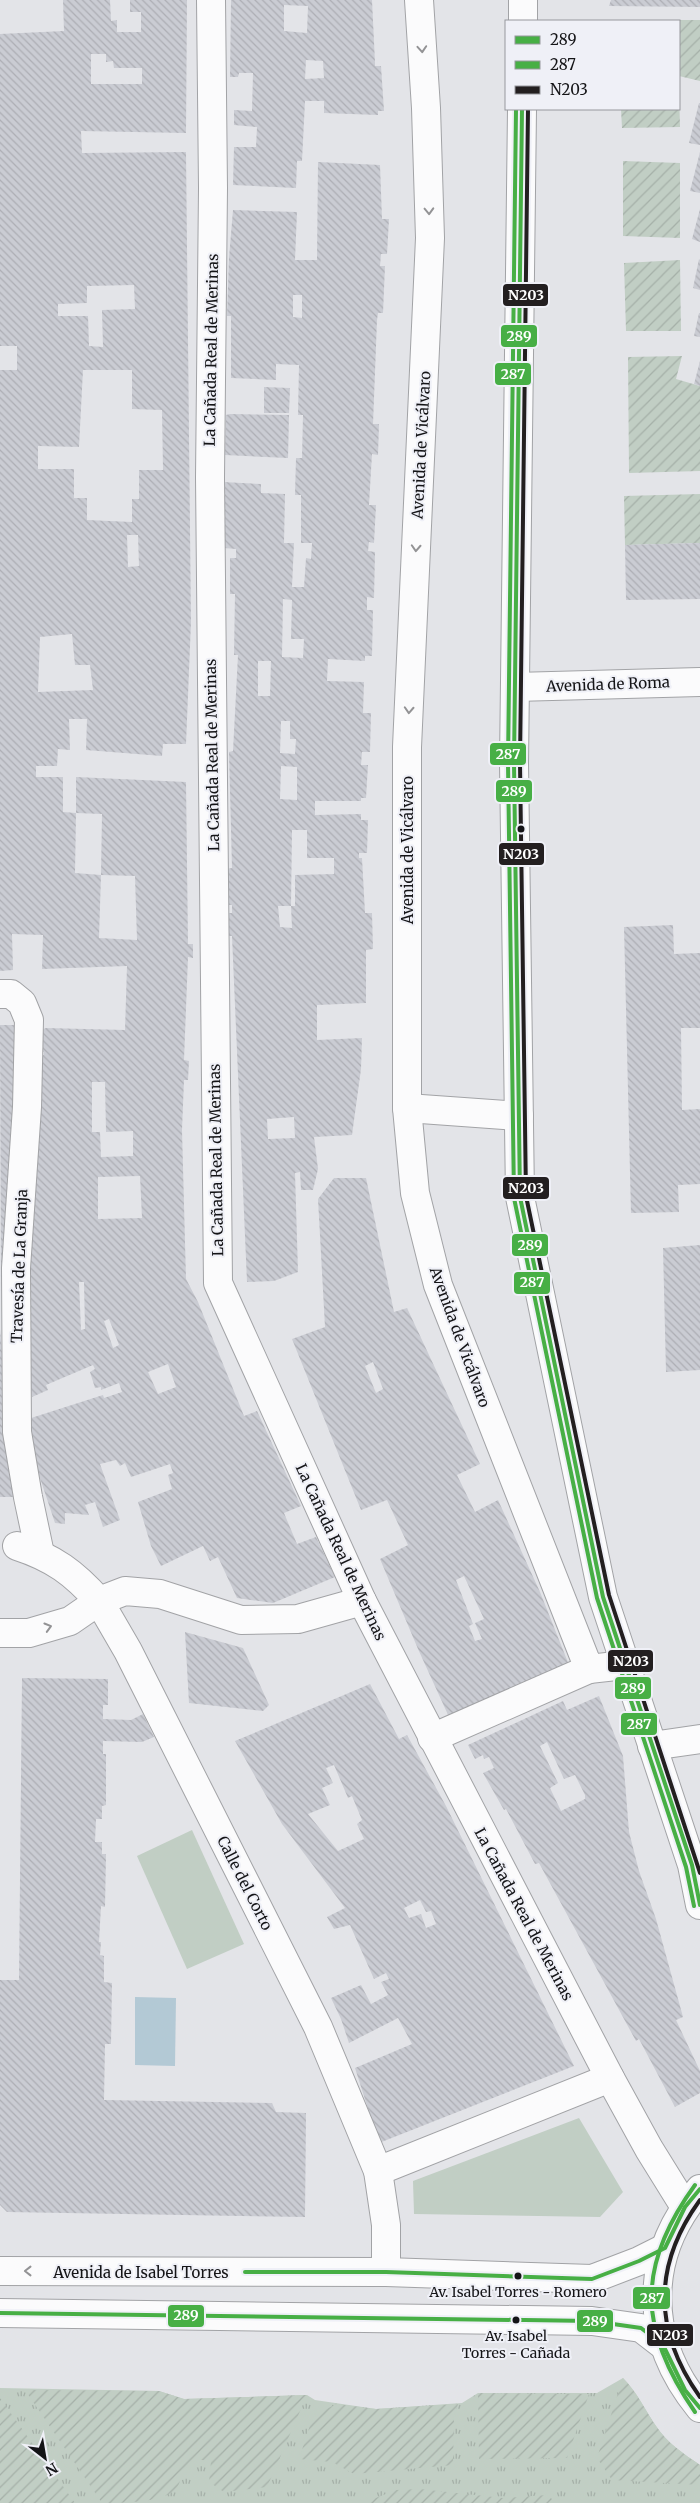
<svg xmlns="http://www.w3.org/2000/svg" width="700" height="2503" viewBox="0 0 700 2503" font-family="Merriweather,serif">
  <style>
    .grass { fill: #c1cec4 }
    .park { fill: url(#park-tufts) }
    .garden { fill: url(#garden-furrows) }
    .water { fill: #b3c9d5 }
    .building { fill: url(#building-back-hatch); fill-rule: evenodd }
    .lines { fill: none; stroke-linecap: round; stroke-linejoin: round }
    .street-casing { stroke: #a2a3a6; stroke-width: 30 }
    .secondary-casing { stroke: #a2a3a6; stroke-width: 30 }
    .street { stroke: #fbfbfc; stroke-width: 28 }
    .secondary { stroke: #fbfbfc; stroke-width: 28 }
    .bus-1-casing { stroke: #eff0f7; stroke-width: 8 }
    .bus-2-casing { stroke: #eff0f7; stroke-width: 8 }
    .bus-3-casing { stroke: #eff0f7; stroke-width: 8 }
    .bus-1 { stroke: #47af45; stroke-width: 4 }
    .bus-2 { stroke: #47af45; stroke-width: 4 }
    .bus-3 { stroke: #231f20; stroke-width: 4 }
    .oneway { stroke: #939395 }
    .bus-dot { fill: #141417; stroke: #eff0f7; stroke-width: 2 }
    .labels { text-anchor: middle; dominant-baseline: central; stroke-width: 4; stroke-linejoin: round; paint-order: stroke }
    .bus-label { font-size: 14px; fill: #141417; stroke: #eff0f7 }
    .street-label { font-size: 15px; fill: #141417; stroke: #eff0f7 }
    .line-badge { stroke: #eff0f7; stroke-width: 2 }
    .badge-label { font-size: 14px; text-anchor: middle; font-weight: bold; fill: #fff }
  </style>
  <defs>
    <pattern id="park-tufts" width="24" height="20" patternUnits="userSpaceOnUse" patternTransform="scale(1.25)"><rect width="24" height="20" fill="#c1cec4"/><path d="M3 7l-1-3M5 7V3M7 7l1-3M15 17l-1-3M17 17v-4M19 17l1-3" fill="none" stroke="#a5b0a8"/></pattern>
    <pattern id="garden-furrows" width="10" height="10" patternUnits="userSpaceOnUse" patternTransform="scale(1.25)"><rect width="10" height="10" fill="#c1cec4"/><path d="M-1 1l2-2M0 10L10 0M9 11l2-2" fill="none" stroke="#a5b0a8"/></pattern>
    <pattern id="building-back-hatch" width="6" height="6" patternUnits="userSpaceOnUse" patternTransform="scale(1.25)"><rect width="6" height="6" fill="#caccd3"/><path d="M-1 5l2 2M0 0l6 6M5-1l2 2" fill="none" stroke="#adaeb4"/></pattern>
  </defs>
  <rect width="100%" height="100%" fill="#e3e4e8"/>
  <g class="grass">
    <path d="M192 1830 244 1944 187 1969 137 1856Z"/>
    <path d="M579 2118 623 2192 600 2217 414 2214 413 2181Z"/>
  </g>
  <path class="park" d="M623 2378C637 2392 645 2410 656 2426 667 2443 684 2454 700 2465V2503H0V2388L159 2391 184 2399 307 2395 315 2400 376 2409 462 2403 478 2393H597Z"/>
  <g class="garden">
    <path d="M617 20H700V81L679 76V21Z"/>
    <path d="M679 90 680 127 622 128 621 109H679Z"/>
    <path d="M623 161 680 163V238L623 236Z"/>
    <path d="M680 260 681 331H626L624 263Z"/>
    <path d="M682 356 676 379 700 386V471L629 473 628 357Z"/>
    <path d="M700 494V543L625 545 624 496Z"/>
    <path d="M623 2378C637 2392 645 2410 656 2426 667 2443 684 2454 700 2465V2485L612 2480 597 2458Z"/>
    <path d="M25 2390 159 2391 184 2399 307 2395 267 2487 224 2492 209 2482 211 2461 193 2459C179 2471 184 2478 176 2489 163 2503 122 2503 102 2503Z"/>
    <path d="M478 2393 589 2394 567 2458 479 2459Z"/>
    <path d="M0 2398 75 2503H0Z"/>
    <path d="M336 2404 376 2409 458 2404 454 2419 453 2465 354 2474 332 2462 299 2459 313 2416Z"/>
    <path d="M420 2489 503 2498 547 2495 557 2503H363L396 2490Z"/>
  </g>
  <path class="water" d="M135 1997 176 1998 175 2066 135 2065Z"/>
  <g class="building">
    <path d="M63 0H110L111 21 117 20V32H141V12H130V0H187L186 133 81 131 82 153 186 152 191 622 186 744H163L162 756 86 750 87 719H69L70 750 58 749 57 766H36V777H63V812L76 813 75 873 101 875 99 938 137 940 135 876 101 875 102 814 76 813V777L186 782 188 944H193V958L188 957 184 1060 189 1061 188 1080H184L182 1130 186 1279 198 1302 244 1416 257 1411 301 1506 284 1513 297 1544 316 1537 335 1577 273 1603 237 1598 218 1557 210 1561 203 1546 161 1566 151 1546 138 1502 172 1489 168 1475 173 1473 170 1464 131 1477 125 1463 120 1466 116 1460 100 1464 120 1520 103 1527 95 1502 85 1505 89 1515 65 1513V1524L55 1523 32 1454 28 1419 103 1395 104 1398 122 1392 119 1383 101 1390V1387L95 1388 90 1372 95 1369 93 1365 46 1385 48 1390 32 1397 25 1337 30 1284 38 1054 44 1055V1052H39L41 1030 46 1028 125 1030 127 966 42 969 43 935 12 934 13 970 0 971V370H17V346H0V34L64 31ZM91 54H106V62L113 61 114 68H142V84H91ZM134 285 135 309 102 310 103 347 89 346 88 316H58V304L87 303V286ZM83 370H132V409L162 410 163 470H139V499H132V522L87 520V498H74V469H38V446L79 447ZM127 535H138L139 566 128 567ZM72 634 75 665H90L93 690 38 692 40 637ZM92 1082H105L106 1132 133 1131V1156L101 1157 100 1132H92ZM140 1176 142 1218 98 1219V1177ZM79 1282H84L85 1329 81 1330ZM109 1319 119 1345 113 1348 104 1321ZM168 1364 176 1387 158 1394 148 1372Z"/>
    <path d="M231 0H372L375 63V66H381L384 111H378V115L324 113V101H305L302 161H297L296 188 233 185 234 147H256L257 127 234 125V110L252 111 253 73H239L238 77H230ZM284 5 308 6 307 33 284 31ZM306 60 323 61 324 78 305 79Z"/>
    <path d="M611 0H700V7L609 6Z"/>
    <path d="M699 103H700V145L689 143Z"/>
    <path d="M700 152V193L690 191Z"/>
    <path d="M318 162 380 165 382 219H389L387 254H381L380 266H385L383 313H378L377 320 373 424H379L378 455 372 454 369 505H376L374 543 369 542 368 551 375 552 374 598 367 597V610H373L372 656H365V661L328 659 327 681 364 682 363 713H371L370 752H362L361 765H368L366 798H361V801H315V815L361 814V820H368L367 853H359V858H362L365 913H372L373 949 366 950V1003L317 1005V1040L362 1038 361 1069 352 1135 314 1137 318 1169 313 1190H301L300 1172 295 1173 298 1272 274 1281 247 1282 232 936H228V913H232V905H228L226 869 232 868 229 752 233 751 238 655H234L235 594H230V558H236V549L224 548 223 482 261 484V493L285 494 284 543H294L292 587H304L306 558 311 559 312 543H301V495H295L296 458H302L303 415H298L299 365 276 364V380L231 378V316H227L229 258 233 210 297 212 295 260H317ZM293 295H302V318L293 317ZM283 599 292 600 291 639H304L303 658 282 657ZM258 661H271L270 696H258ZM281 721H290V739H296L295 754 280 753ZM281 766 297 767V800L280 799ZM292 830H307V858H334V874L295 875V906H291L292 928 280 927 278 906H291ZM294 1117 295 1138 268 1139 267 1119Z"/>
    <path d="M700 209V242L692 239Z"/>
    <path d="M699 259 700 260V290L693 288Z"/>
    <path d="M699 313H700V337L694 336Z"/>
    <path d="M700 361V386L694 384Z"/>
    <path d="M264 387 290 388 289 413H264Z"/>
    <path d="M230 414 289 415 288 458 225 455 226 415Z"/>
    <path d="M700 543V599L626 600 625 545Z"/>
    <path d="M673 925 674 954 700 953V1028H681L682 1110 700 1109V1184L678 1185 679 1212 631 1213 624 927Z"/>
    <path d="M0 1025H16L14 1218 4 1253 1 1292Z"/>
    <path d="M334 1178H366L394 1312 407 1308 480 1464 457 1475 475 1512 498 1500 540 1592 569 1665 449 1717 418 1649 380 1559 408 1545 387 1500 361 1510 292 1339 325 1327 318 1199ZM373 1362 383 1389 376 1393 365 1366ZM464 1576 484 1619 475 1623 482 1639 475 1641 469 1626 473 1624 456 1580Z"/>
    <path d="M700 1245V1370L666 1372 663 1248Z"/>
    <path d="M0 1329 14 1497H0Z"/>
    <path d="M185 1632 243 1648 269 1705 263 1711 189 1703Z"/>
    <path d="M22 1678 108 1679V1705H103V1719L131 1720 143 1714 154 1737 142 1742 103 1741V1754H106V1805L102 1806V1819H96L95 1842H102V1854H106L105 1907 101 1906 99 1942H101L100 1955 104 1956V1982L112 1983 111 2044H105L104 2100 272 2103 276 2112 306 2113 305 2217 7 2212 0 2205V1980H19Z"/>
    <path d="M370 1684 399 1739 407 1735 446 1806 574 2066 379 2143 355 2068 412 2044 398 2018 349 2043 341 2019 331 1998 361 1985 371 2004 388 1995 381 1982 389 1979 386 1973 374 1979 350 1925 334 1929 327 1917 345 1908 282 1824 235 1741ZM334 1765 348 1798 352 1796 362 1820 357 1824 364 1839 338 1851 308 1814 330 1805 322 1788 333 1783 326 1768ZM420 1900 426 1912 431 1911 436 1924 426 1928 421 1914 409 1918 404 1908Z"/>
    <path d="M599 1696 623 1756 629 1832 639 1871 656 1919 683 2017 676 2020 700 2071V2093L675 2107 639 2039 636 2041 539 1863 535 1864 506 1809 504 1810 483 1773 494 1768 489 1757 484 1759 483 1755 475 1759 468 1745 563 1701 567 1710ZM547 1742 564 1779 575 1775 585 1795V1799L561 1811 550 1788 558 1783 540 1746Z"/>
  </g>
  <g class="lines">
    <g class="street-casing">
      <g id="street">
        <path d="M211 0 213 188 210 478 218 1283 362 1601 610 2078 649 2149 685 2207"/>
        <path d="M419 0 426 108 430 238 407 747V1108L415 1193 438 1285 589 1669 625 1665"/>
        <path d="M523 21V0"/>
        <path d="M522 109 514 763 520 1197 603 1597 692 1865 700 1905"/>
        <path d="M515 687 700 682"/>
        <path d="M0 994H11L22 1003 29 1020 27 1107 16 1268 17 1432 28 1497 40 1554"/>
        <path d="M407 1108 519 1116"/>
        <path d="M17 1546C54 1558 74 1573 99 1601L125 1591 160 1594 241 1620 298 1619 362 1601"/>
        <path d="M0 1633H29L70 1621 99 1601 128 1651 318 2027 378 2171 386 2225V2272"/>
        <path d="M432 1738 589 1669"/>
        <path d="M652 1746 700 1739"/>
        <path d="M378 2171 610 2078"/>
      </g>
    </g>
    <g class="secondary-casing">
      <g id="secondary">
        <path d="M700 2189C642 2257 644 2340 700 2408"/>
        <path d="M0 2271 386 2272 592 2279 639 2261 665 2248"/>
        <path d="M0 2313 592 2321 641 2328 663 2345"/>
      </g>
    </g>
    <use href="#street" class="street"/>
    <use href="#secondary" class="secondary"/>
    <g class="bus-1-casing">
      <g id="bus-1">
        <path d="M522 109 514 763 520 1197 603 1597 692 1865 700 1905"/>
        <path d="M245 2272H386L592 2279 639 2261 665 2248 685 2207 700 2189"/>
        <path d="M0 2313 592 2321 641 2328 663 2345 685 2390 700 2408"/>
      </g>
    </g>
    <g class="bus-2-casing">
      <g id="bus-2">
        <path d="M516 109 508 763 514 1198 597 1598 686 1867 694 1906"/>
        <path d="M695 2412C638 2330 636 2266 695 2185"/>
      </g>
    </g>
    <g class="bus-3-casing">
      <g id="bus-3">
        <path d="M528 109 520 763 526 1196 609 1595 700 1873"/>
        <path d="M700 2200C652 2266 653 2331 700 2397"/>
      </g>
    </g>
    <use href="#bus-1" class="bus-1"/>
    <use href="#bus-2" class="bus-2"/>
    <use href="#bus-3" class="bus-3"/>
  </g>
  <defs><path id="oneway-chevron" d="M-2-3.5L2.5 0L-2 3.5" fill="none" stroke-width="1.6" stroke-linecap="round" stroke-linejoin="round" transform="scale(1.25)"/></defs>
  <g class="oneway">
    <use href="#oneway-chevron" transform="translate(422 49) rotate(86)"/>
    <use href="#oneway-chevron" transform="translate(429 211) rotate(88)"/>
    <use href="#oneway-chevron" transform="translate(416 548) rotate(93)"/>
    <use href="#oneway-chevron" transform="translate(409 710) rotate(93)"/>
    <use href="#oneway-chevron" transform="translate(48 1627) rotate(-16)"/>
    <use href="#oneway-chevron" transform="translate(28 2271) rotate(-180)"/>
  </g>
  <g class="bus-dot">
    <circle cx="521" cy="829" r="4.5"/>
    <circle cx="518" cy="2276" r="4.5"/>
    <circle cx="516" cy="2320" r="4.5"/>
  </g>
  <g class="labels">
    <g class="bus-label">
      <text x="518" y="2292">Av. Isabel Torres - Romero</text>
      <text x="516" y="2336">Av. Isabel<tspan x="516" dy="17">Torres - Cañada</tspan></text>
    </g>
    <g class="street-label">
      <text transform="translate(211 350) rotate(-89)">La Cañada Real de Merinas</text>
      <text transform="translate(421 445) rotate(-87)">Avenida de Vicálvaro</text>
      <text transform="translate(608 684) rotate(-2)">Avenida de Roma</text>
      <text transform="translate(212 755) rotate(-91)">La Cañada Real de Merinas</text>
      <text transform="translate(407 850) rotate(-90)">Avenida de Vicálvaro</text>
      <text transform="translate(216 1160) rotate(-91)">La Cañada Real de Merinas</text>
      <text transform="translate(19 1266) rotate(-88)">Travesía de La Granja</text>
      <text transform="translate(460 1337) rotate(70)">Avenida de Vicálvaro</text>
      <text transform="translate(341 1552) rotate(65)">La Cañada Real de Merinas</text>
      <text transform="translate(245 1883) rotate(63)">Calle del Corto</text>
      <text transform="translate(524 1914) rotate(62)">La Cañada Real de Merinas</text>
      <text x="141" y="2272">Avenida de Isabel Torres</text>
    </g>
  </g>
  <g class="line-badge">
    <rect x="502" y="283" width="47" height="24" rx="5" fill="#231f20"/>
    <rect x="500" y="324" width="38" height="24" rx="5" fill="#47af45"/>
    <rect x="494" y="362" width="38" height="24" rx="5" fill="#47af45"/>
    <rect x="489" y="742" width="38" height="24" rx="5" fill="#47af45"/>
    <rect x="495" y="779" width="38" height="24" rx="5" fill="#47af45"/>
    <rect x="498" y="842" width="47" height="24" rx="5" fill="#231f20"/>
    <rect x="502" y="1176" width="48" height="24" rx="5" fill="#231f20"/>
    <rect x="511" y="1233" width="38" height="24" rx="5" fill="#47af45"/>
    <rect x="513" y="1271" width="38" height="24" rx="5" fill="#47af45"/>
    <rect x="607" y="1649" width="47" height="24" rx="5" fill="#231f20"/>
    <rect x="614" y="1676" width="38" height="24" rx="5" fill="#47af45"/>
    <rect x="620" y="1712" width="38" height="24" rx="5" fill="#47af45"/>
    <rect x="632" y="2286" width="39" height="24" rx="5" fill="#47af45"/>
    <rect x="167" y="2304" width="38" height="24" rx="5" fill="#47af45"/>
    <rect x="576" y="2309" width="38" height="24" rx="5" fill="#47af45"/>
    <rect x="646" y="2323" width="48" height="24" rx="5" fill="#231f20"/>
  </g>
  <g class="badge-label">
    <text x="526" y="300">N203</text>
    <text x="519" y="341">289</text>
    <text x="513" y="379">287</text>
    <text x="508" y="759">287</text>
    <text x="514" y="796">289</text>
    <text x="521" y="859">N203</text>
    <text x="526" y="1193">N203</text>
    <text x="530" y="1250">289</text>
    <text x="532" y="1287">287</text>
    <text x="631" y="1666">N203</text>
    <text x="633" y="1693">289</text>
    <text x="639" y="1729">287</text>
    <text x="652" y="2303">287</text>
    <text x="186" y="2320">289</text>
    <text x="595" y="2326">289</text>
    <text x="670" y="2340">N203</text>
  </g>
  <rect x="505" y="20" width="175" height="90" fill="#eff0f7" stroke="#97989d"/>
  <rect x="515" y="36" width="25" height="8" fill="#47af45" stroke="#97989d"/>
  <text x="550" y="45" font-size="15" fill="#141417">289</text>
  <rect x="515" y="61" width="25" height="8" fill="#47af45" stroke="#97989d"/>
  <text x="550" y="70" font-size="15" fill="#141417">287</text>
  <rect x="515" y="86" width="25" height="8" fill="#231f20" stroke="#97989d"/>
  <text x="550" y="95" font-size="15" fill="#141417">N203</text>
  <g transform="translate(45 2458) rotate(149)" stroke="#eff0f7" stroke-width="4" paint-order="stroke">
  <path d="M0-4L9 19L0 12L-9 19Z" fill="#141417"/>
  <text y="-8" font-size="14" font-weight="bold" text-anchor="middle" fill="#141417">N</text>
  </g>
</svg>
